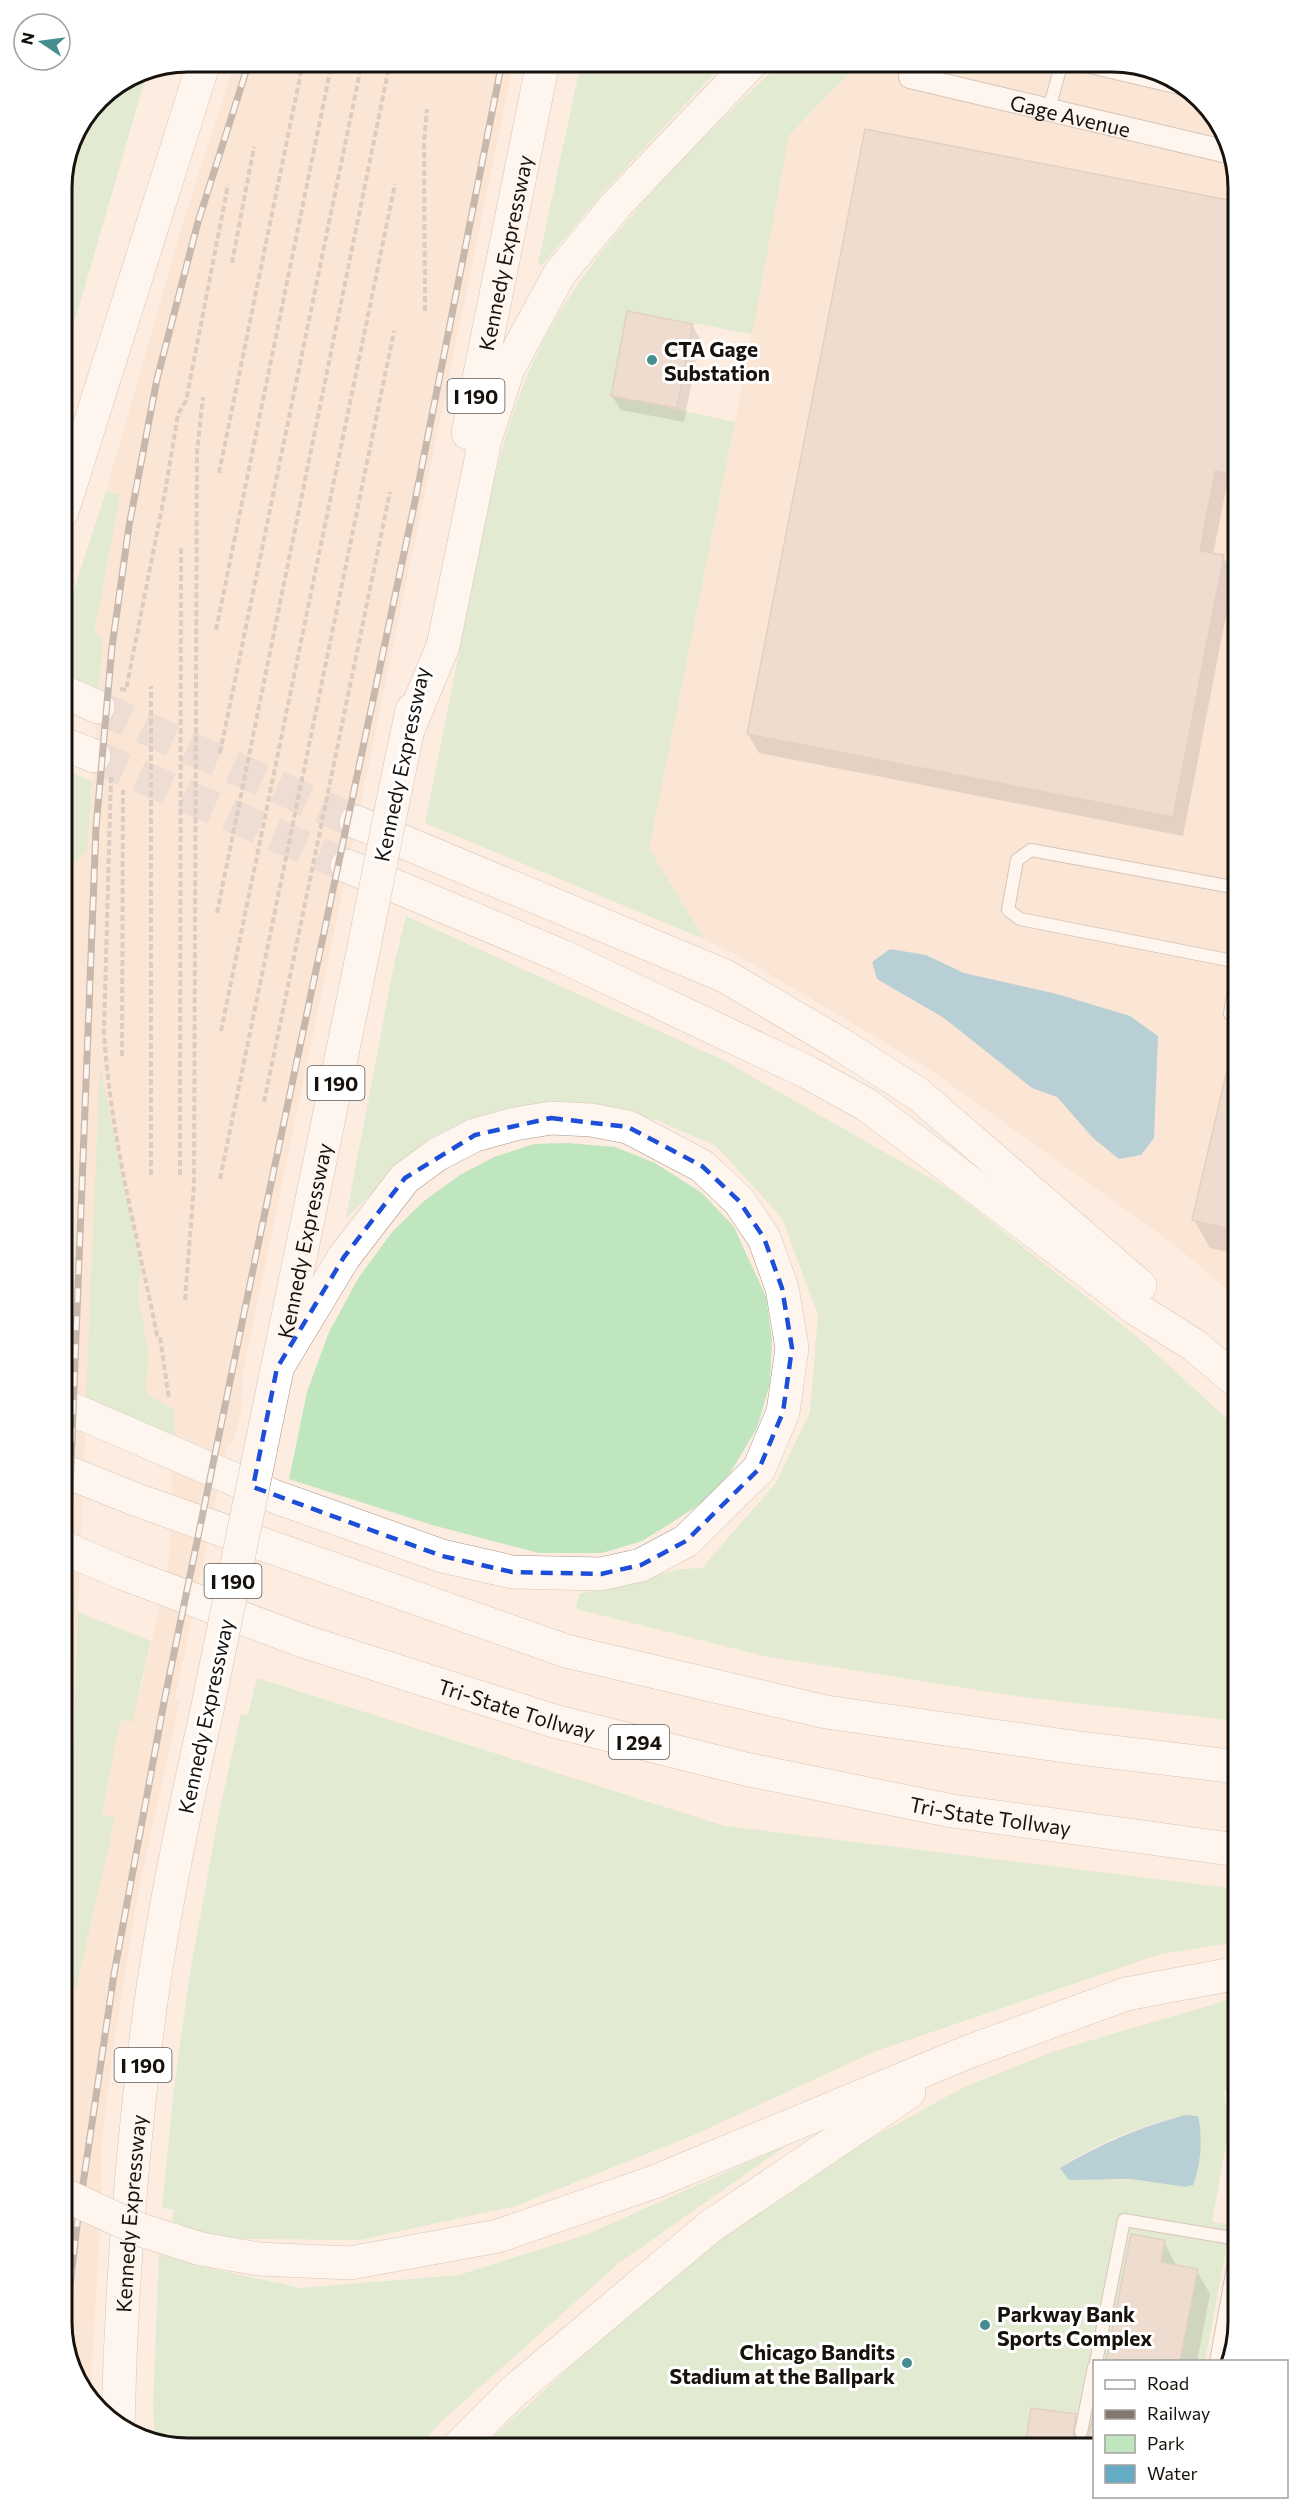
<svg xmlns="http://www.w3.org/2000/svg" width="1300" height="2510" viewBox="0 0 1300 2510" font-family="Commissioner,sans-serif">
  <style>
    .built { fill: #f8ddc8; fill-rule: evenodd }
    .green { fill: #c0e6c0; fill-rule: evenodd }
    .water { fill: #65adc7 }
    .shadow { fill: #0003 }
    .building { fill: #dbc8b8; stroke: #c2aea0; stroke-width: 1.5 }
    .lines { fill: none; stroke-linecap: round; stroke-linejoin: round }
    .highway-tunnel { stroke: #dbcbc0; stroke-width: 33; stroke-dasharray: 33 16; stroke-linecap: butt }
    .lane-casing { stroke: #a89587; stroke-width: 14 }
    .street-casing { stroke: #a89587; stroke-width: 24 }
    .highway-casing { stroke: #a89587; stroke-width: 34 }
    .path { stroke: #b3a59b; stroke-width: 4; stroke-dasharray: 6 3; stroke-linecap: butt }
    .lane { stroke: #fff; stroke-width: 12 }
    .street { stroke: #fff; stroke-width: 22 }
    .highway { stroke: #fff; stroke-width: 33 }
    .rail-casing { stroke: #83786f; stroke-width: 7 }
    .rail { stroke: #fff; stroke-width: 4.5; stroke-dasharray: 14; stroke-linecap: butt }
    .highway-bridge-casing { stroke: #a89587; stroke-width: 34; stroke-linecap: butt }
    .highway-bridge { stroke: #fff; stroke-width: 33 }
    .marked { fill: none; stroke: #1d4ed8; stroke-width: 4.5; stroke-dasharray: 12 8; stroke-linejoin: round }
    .poi-dot { fill: #458d90; stroke: #fff; stroke-width: 2 }
    .labels { text-anchor: middle; dominant-baseline: central; stroke-width: 6; stroke-linejoin: round; paint-order: stroke }
    .shield { fill: #fff; stroke: #5d5955; stroke-width: 1.5 }
    .shield-label { font-size: 20px; font-weight: bold; fill: #18120c }
    .street-label { font-size: 21px; fill: #18120c; stroke: #fff }
    .poi-label { font-size: 21px; font-weight: bold; fill: #18120c; stroke: #fff; text-anchor: start }
    .rim { fill: none; stroke: #18120c; stroke-width: 3 }
  </style>
  <rect width="100%" height="100%" fill="#fdece0"/>
  <g class="built">
    <path d="M235 62H514L243 1373 241 1414 233 1442 227 1444 175 1700H180L137 1899 113 2050 101 2150 102 2198 90 2395 71 2370 62 2322V1489L66 1376 62 1362V1078L68 868 87 851 103 638 94 636 120 495 106 491 185 216ZM87 1387 174 1422 169 1560 142 1687 76 1658Z"/>
    <path d="M861 62H1121L1189 87 1229 140 1238 188V1299L1176 1246 929 1069 744 959 704 939 649 848 735 422 789 134Z"/>
  </g>
  <g class="green">
    <path d="M581 62H725L604 191 543 264H538Z"/>
    <path d="M781 62H861L789 135 752 334 627 311 611 395 735 422 649 848 704 939 425 823C441 743 457 663 473 583 489 502 503 422 540 348 592 243 698 143 781 62Z"/>
    <path d="M148 69 62 365V180L71 139 99 98 140 71Z"/>
    <path d="M106 491 120 495 94 635 103 637 99 688 62 673V627Z"/>
    <path d="M62 769 92 781 87 851 68 868 62 1078Z"/>
    <path d="M406 916 723 1060 949 1189 1140 1339 1238 1429V1721L1022 1697 764 1656 576 1609 579 1594 681 1569 702 1568 776 1483 810 1412 818 1315 782 1218 716 1146 659 1121 602 1107 390 1176 346 1218 394 965Z"/>
    <path d="M100 1066 141 1270 138 1297 148 1349 146 1394 174 1409 175 1435 86 1398Z"/>
    <path d="M567 1143 615 1147 655 1163 702 1193 734 1227 766 1297 772 1339 770 1383 757 1428 730 1473 703 1502 668 1525 642 1541 602 1553H539L432 1525 289 1479 307 1392 329 1332 359 1277 393 1231 424 1201 460 1175 494 1157 534 1144Z"/>
    <path d="M78 1612 151 1641 132 1722 120 1720 102 1814 115 1818 76 1988 66 1986Z"/>
    <path d="M257 1678 725 1826 1238 1889V1942L1161 1954 876 2051 694 2135 516 2206 359 2240 246 2239 202 2234 172 2224 174 2210 162 2208 174 2087 190 1973 219 1813 241 1714 248 1715Z"/>
    <path d="M1238 1997V2088L1224 2090C1224 2104 1229 2114 1229 2128L1212 2222 1231 2225 1205 2361 1094 2362V2448H481L671 2275 832 2160 962 2088 1055 2051ZM1185 2115 1193 2185 1186 2187 1131 2179 1117 2181 1060 2168C1097 2142 1141 2126 1185 2115Z"/>
    <path d="M787 2145 619 2263 441 2422 417 2448H180L155 2439 153 2407 159 2253 199 2266 301 2288 459 2275 588 2234Z"/>
  </g>
  <g class="water">
    <path d="M890 949 926 955 964 973 1057 994 1130 1016 1158 1036 1154 1138 1141 1155 1119 1159 1093 1138 1057 1097 1032 1088 944 1018 877 979 872 962Z"/>
    <path d="M1185 2115 1198 2116C1203 2136 1201 2166 1193 2185L1186 2187 1131 2179 1069 2180 1060 2168C1100 2144 1140 2127 1185 2115Z"/>
  </g>
  <g class="shadow">
    <path d="M1054 62H1121L1189 87 1197 98 1056 65Z"/>
    <path d="M1238 203V491L1226 489 1213 555 1223 557 1234 575 1183 836 759 753 748 734Z"/>
    <path d="M692 325 700 339 684 422 621 410 612 396Z"/>
    <path d="M1238 1062V1254L1210 1248 1194 1220Z"/>
    <path d="M1132 2236 1164 2242 1177 2267 1197 2271 1210 2294 1197 2362H1107Z"/>
    <path d="M1033 2410 1075 2415 1089 2439 1094 2418V2448H1026Z"/>
  </g>
  <g class="building">
    <path d="M865 129 1239 202V475L1215 471 1200 551 1224 555 1173 817 747 734Z"/>
    <path d="M627 311 693 324 677 408 611 396Z"/>
    <path d="M1231 1053 1239 1054 1238 1231 1192 1220Z"/>
    <path d="M1131 2234 1165 2240 1161 2262 1198 2269 1180 2361H1106Z"/>
    <path d="M1031 2408 1076 2414 1073 2434 1080 2440 1088 2437 1093 2416H1095V2448H1025Z"/>
  </g>
  <g class="lines">
    <g class="highway-tunnel">
      <path d="M98 707 356 822"/>
      <path d="M94 756 347 866"/>
    </g>
    <g class="lane-casing">
      <g id="lane">
        <path d="M1068 62 1192 91"/>
        <path d="M1049 109 1062 62"/>
        <path d="M1238 962 1020 919 1008 910 1017 860 1031 850 1238 888"/>
        <path d="M1230 1014 1238 964"/>
        <path d="M1096 2362 1124 2220 1238 2239"/>
        <path d="M1081 2432 1094 2367"/>
      </g>
    </g>
    <g class="street-casing">
      <g id="street">
        <path id="s1" d="M910 77 1232 153"/>
        <path d="M1221 2362 1238 2268"/>
      </g>
    </g>
    <g class="highway-casing">
      <g id="highway">
        <path id="s2" d="M468 433 543 62"/>
        <path d="M62 512 204 62"/>
        <path d="M62 691 98 707"/>
        <path d="M408 730 443 646 485 440 508 369 560 273 616 205 752 62"/>
        <path d="M62 743 94 756"/>
        <path d="M393 801 412 710"/>
        <path d="M356 822 725 976 840 1044 918 1094 1140 1286"/>
        <path d="M347 866 562 956 807 1072 867 1105 1138 1310 1194 1345 1238 1382"/>
        <path d="M62 1405 273 1496 442 1556 512 1572 601 1574 641 1565 686 1541 759 1469 783 1412 792 1348 782 1288 764 1238 739 1201 702 1166 628 1127 591 1120 551 1118 515 1124 475 1135 438 1154 405 1178 344 1257 277 1368"/>
        <path id="s3" d="M260 1452 363 952"/>
        <path d="M62 1470 137 1500 566 1651 826 1712 1079 1748 1238 1767"/>
        <path id="s4" d="M62 1547 120 1572 303 1641 554 1721 745 1769 952 1811 1238 1850"/>
        <path d="M201 2249 259 2259 350 2263 498 2236 654 2182 968 2052 1126 1994 1238 1973"/>
        <path id="s5" d="M118 2425C121 2286 132 2147 150 2009 164 1908 185 1809 207 1710"/>
        <path d="M457 2448 514 2391 711 2226 909 2092"/>
      </g>
    </g>
    <g class="path">
      <path d="M232 263 254 147"/>
      <path d="M425 311 424 142 427 109"/>
      <path d="M219 473 303 62"/>
      <path d="M216 630 332 62"/>
      <path d="M120 689 126 690 166 487 178 414 186 401 228 185"/>
      <path d="M220 753 362 62"/>
      <path d="M111 777 104 1032C110 1134 137 1235 157 1335L160 1337 169 1399"/>
      <path d="M217 913 390 62"/>
      <path d="M221 1031 395 184"/>
      <path d="M122 1056 123 790"/>
      <path d="M264 1102 390 492"/>
      <path d="M151 1175V686"/>
      <path d="M180 1175 181 545"/>
      <path d="M220 1179 394 331"/>
      <path d="M185 1300 194 1185 197 451 203 397"/>
    </g>
    <use href="#lane" class="lane"/>
    <use href="#street" class="street"/>
    <use href="#highway" class="highway"/>
    <g class="rail-casing">
      <g id="rail">
        <path d="M62 1694 96 828 112 647 129 526 157 379 198 222 249 62"/>
        <path d="M64 2338 77 2225 114 1974 165 1697 261 1231 415 501 502 62"/>
      </g>
    </g>
    <use href="#rail" class="rail"/>
    <g class="highway-bridge-casing">
      <g id="highway-bridge">
        <path d="M363 952 393 801"/>
        <path d="M207 1710 260 1452"/>
        <path d="M62 2194 141 2230 201 2249"/>
      </g>
    </g>
    <use href="#highway-bridge" class="highway-bridge"/>
  </g>
  <path d="M0 0H1300V2510H0ZM551 1118 628 1127 702 1166 739 1201 764 1238 782 1288 792 1348 783 1412 759 1469 686 1541 641 1565 601 1574 512 1572 442 1556 253 1487 277 1368 344 1257 405 1178 475 1135Z" fill="#fdece0" fill-opacity=".55" fill-rule="evenodd"/>
  <path class="marked" d="M551 1118 628 1127 702 1166 739 1201 764 1238 782 1288 792 1348 783 1412 759 1469 686 1541 641 1565 601 1574 512 1572 442 1556 253 1487 277 1368 344 1257 405 1178 475 1135Z"/>
  <g class="poi-dot">
    <circle cx="652" cy="360" r="6"/>
    <circle cx="985" cy="2325" r="6"/>
    <circle cx="907" cy="2363" r="6"/>
  </g>
  <g class="labels">
    <g class="shield">
      <rect x="447.5" y="379" width="57" height="34" rx="4.5"/>
      <rect x="307.5" y="1066" width="57" height="34" rx="4.5"/>
      <rect x="204.5" y="1564" width="57" height="34" rx="4.5"/>
      <rect x="609" y="1725" width="60" height="34" rx="4.5"/>
      <rect x="114.5" y="2048" width="57" height="34" rx="4.5"/>
    </g>
    <g class="shield-label">
      <text x="476" y="396">I 190</text>
      <text x="336" y="1083">I 190</text>
      <text x="233" y="1581">I 190</text>
      <text x="639" y="1742">I 294</text>
      <text x="143" y="2065">I 190</text>
    </g>
    <g class="street-label">
      <text stroke="none"><textPath href="#s1" startOffset="165">Gage Avenue</textPath></text>
      <text stroke="none"><textPath href="#s2" startOffset="184">Kennedy Expressway</textPath></text>
      <text transform="translate(401 764) rotate(-78)">Kennedy Expressway</text>
      <text stroke="none"><textPath href="#s3" startOffset="216">Kennedy Expressway</textPath></text>
      <text stroke="none"><textPath href="#s4" startOffset="483">Tri-State Tollway</textPath></text>
      <text transform="translate(205 1716) rotate(-78)">Kennedy Expressway</text>
      <text stroke="none"><textPath href="#s4" startOffset="969">Tri-State Tollway</textPath></text>
      <text stroke="none"><textPath href="#s5" startOffset="212">Kennedy Expressway</textPath></text>
    </g>
    <g class="poi-label">
      <text x="664" y="348">CTA Gage<tspan x="664" dy="24">Substation</tspan></text>
      <text x="997" y="2313">Parkway Bank<tspan x="997" dy="24">Sports Complex</tspan></text>
      <text x="895" y="2351" text-anchor="end">Chicago Bandits<tspan x="895" dy="24">Stadium at the Ballpark</tspan></text>
    </g>
  </g>
  <path d="M0 0H1300V2510H0ZM188 72H1112A116 116 0 0 1 1228 188V2322A116 116 0 0 1 1112 2438H188A116 116 0 0 1 72 2322V188A116 116 0 0 1 188 72Z" fill="#fff" fill-rule="evenodd"/>
  <path class="rim" d="M188 72H1112A116 116 0 0 1 1228 188V2322A116 116 0 0 1 1112 2438H188A116 116 0 0 1 72 2322V188A116 116 0 0 1 188 72Z"/>
  <rect x="1093" y="2360" width="195" height="138" fill="#ffffff" stroke="#a3a09e" stroke-width="1.5"/>
  <rect x="1105" y="2380" width="30" height="9" fill="#ffffff" stroke="#a3a09e" stroke-width="1.5"/>
  <text x="1147" y="2390" font-size="18" fill="#18120c">Road</text>
  <rect x="1105" y="2410" width="30" height="9" fill="#83786f" stroke="#a3a09e" stroke-width="1.5"/>
  <text x="1147" y="2420" font-size="18" fill="#18120c">Railway</text>
  <rect x="1105" y="2435" width="30" height="18" fill="#c0e6c0" stroke="#a3a09e" stroke-width="1.5"/>
  <text x="1147" y="2450" font-size="18" fill="#18120c">Park</text>
  <rect x="1105" y="2465" width="30" height="18" fill="#65adc7" stroke="#a3a09e" stroke-width="1.5"/>
  <text x="1147" y="2480" font-size="18" fill="#18120c">Water</text>
  <g transform="translate(42 42) rotate(283)"><circle r="28" fill="#ffffff" stroke="#a3a09e" stroke-width="1.5"/>
  <path d="M0-4.5L10 22L0 15L-10 22Z" fill="#458d90"/>
  <text y="-9" font-size="16" font-weight="bold" text-anchor="middle" fill="#18120c">N</text>
  </g>
</svg>
